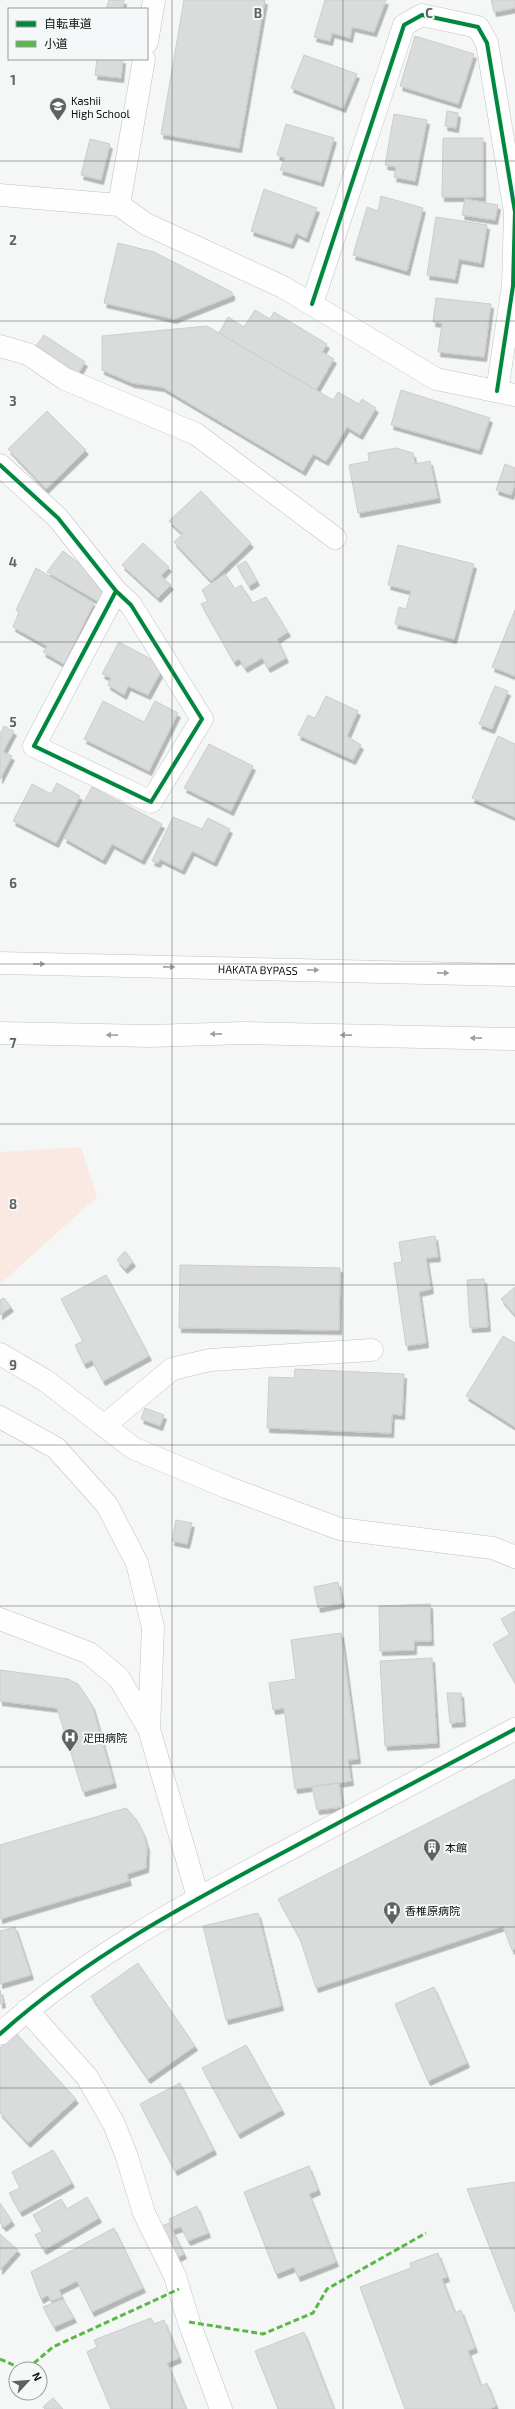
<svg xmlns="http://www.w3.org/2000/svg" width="515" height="2409" viewBox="0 0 515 2409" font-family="'Exo 2','Noto Sans JP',sans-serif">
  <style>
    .green { fill: #fae8e2 }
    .building { fill: #dadbdb; stroke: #cccdce; filter: url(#shadow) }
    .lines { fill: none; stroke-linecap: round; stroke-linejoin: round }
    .minor-casing { stroke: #c0c2c2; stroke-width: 23 }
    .highway-casing { stroke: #c0c2c2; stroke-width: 23 }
    .minor { stroke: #fefefe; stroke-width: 22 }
    .highway { stroke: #fefefe; stroke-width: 22 }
    .quiet { stroke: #58b947; stroke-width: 3; stroke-dasharray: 6 3; stroke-linecap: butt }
    .cycleway-casing { stroke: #f4f8f8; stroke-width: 6 }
    .cycleway { stroke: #00873e; stroke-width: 4 }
    .oneway { fill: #9f9f9f }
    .grid { fill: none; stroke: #606262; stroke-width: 1; stroke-opacity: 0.55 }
    .labels { text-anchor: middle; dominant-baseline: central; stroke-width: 4; stroke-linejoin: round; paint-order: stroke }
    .poi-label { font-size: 11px; fill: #101111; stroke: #f4f8f8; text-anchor: start }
    .street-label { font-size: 11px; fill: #101111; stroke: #f4f8f8 }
    .grid-label { font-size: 13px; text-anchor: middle; font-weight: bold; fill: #606262; stroke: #f4f8f8; stroke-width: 4; stroke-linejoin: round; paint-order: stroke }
  </style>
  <defs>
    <filter id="shadow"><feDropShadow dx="2.5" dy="4.5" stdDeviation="0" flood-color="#0004"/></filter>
  </defs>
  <rect width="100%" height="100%" fill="#f5f7f7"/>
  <path class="green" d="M81 1147 97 1197 0 1284V1152Z"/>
  <g class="building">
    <path d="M109 0H124L123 9H106Z"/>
    <path d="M184 0H265L239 148 161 134Z"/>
    <path d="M325 0H386L374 32 352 27 350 38 332 33 330 41 314 37Z"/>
    <path d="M491 0H515V8L494 12Z"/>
    <path d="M415 36 474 54 458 104 400 86Z"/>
    <path d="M304 55 357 74 343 108 291 88Z"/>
    <path d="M97 59H123L121 78 95 75Z"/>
    <path d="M447 111 458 113 456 128 445 126Z"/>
    <path d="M394 114 427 120 415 181 394 177 396 167 385 165Z"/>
    <path d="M286 124 334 138 321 182 280 170 285 158 277 155Z"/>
    <path d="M443 138H483V197H442Z"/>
    <path d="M90 139 110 144 101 180 81 175Z"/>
    <path d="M264 189 317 208 306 238 296 233 291 244 251 231Z"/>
    <path d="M381 196 423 208 407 271 353 255 367 207 378 211Z"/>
    <path d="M465 199 498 205 495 220 462 215Z"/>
    <path d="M436 217 487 225 481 263 459 259 455 279 427 275Z"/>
    <path d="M118 243 154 252 232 292V296L174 319 104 303Z"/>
    <path d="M436 298 491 304 484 357 438 352 442 323 433 322Z"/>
    <path d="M255 310 270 319 274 312 327 344 322 352 334 359 316 390 219 333 228 317 244 327Z"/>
    <path d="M207 326 333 400 338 392 359 404 362 399 376 408 360 435 347 427 326 461 313 454 303 471 162 387 132 383 102 370V336Z"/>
    <path d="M44 335 85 362 78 374 36 346Z"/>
    <path d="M401 390 490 418 479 450 391 425Z"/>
    <path d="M47 411 86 450 46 489 8 449Z"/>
    <path d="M396 448 413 453 415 464 430 461 438 498 358 513 349 465 369 461 368 453Z"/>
    <path d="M505 464 515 468V484L511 495 496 490Z"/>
    <path d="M201 491 251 543 211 581 174 542 183 534 169 521Z"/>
    <path d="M143 543 169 567 161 576 171 585 158 598 122 565Z"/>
    <path d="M398 545 474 564 454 639 395 624 399 607 406 609 411 591 388 585Z"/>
    <path d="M63 551 106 584 101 591 104 594 99 602 47 572Z"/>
    <path d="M246 561 257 581 249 586 237 566Z"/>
    <path d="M36 568 94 603 64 664 43 652 47 646 13 627 19 612 16 610Z"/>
    <path d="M225 574 235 589 241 585 253 603 266 597 288 632 277 639 286 658 268 668 262 658 245 668 239 659 234 662 201 604 208 601 202 590Z"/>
    <path d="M515 610V676L492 667Z"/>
    <path d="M119 642 164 666 148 695 128 686 124 695 108 685 111 678 102 674Z"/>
    <path d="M495 686 508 691 492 729 479 724Z"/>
    <path d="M326 696 358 711 347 736 361 745 353 760 298 735 308 715 315 718Z"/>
    <path d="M103 701 144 722 155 701 178 713 149 771 84 739Z"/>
    <path d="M4 726 14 731 3 752 12 756 0 779V734Z"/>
    <path d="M498 736 515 744V817L472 798Z"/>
    <path d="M209 744 253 766 231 811 184 788Z"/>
    <path d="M57 783 80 796 56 843 13 821 32 784 51 794Z"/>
    <path d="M92 787 162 824 142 860 112 844 103 860 64 838Z"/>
    <path d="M173 817 202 829 208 818 230 829 214 862 192 851 182 870 160 859 158 863 152 861Z"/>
    <path d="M435 1236 438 1257 426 1258 431 1289 419 1292 426 1343 406 1346 394 1263 402 1262 399 1242Z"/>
    <path d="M125 1251 133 1262 125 1269 117 1260Z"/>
    <path d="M180 1265 340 1268 339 1330 179 1328Z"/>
    <path d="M106 1275 149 1356 103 1381 92 1360 84 1364 75 1345 83 1341 61 1299Z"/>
    <path d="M484 1279 488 1327 470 1328 467 1280Z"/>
    <path d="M515 1287V1315L501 1299Z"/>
    <path d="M4 1298 11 1307 0 1315V1300Z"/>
    <path d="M503 1336 515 1343V1427L466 1396Z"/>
    <path d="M295 1369 404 1374 402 1415 392 1414 391 1433 267 1428 269 1377 294 1378Z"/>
    <path d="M145 1408 164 1415 160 1426 141 1419Z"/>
    <path d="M176 1520 192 1523 187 1544 172 1541Z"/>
    <path d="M338 1582 342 1603 318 1608 314 1587Z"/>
    <path d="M430 1604 431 1641H414V1650L380 1651 379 1606Z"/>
    <path d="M515 1611V1683L493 1644 510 1634 501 1619Z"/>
    <path d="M341 1633 358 1759 348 1760 351 1781 295 1789 284 1708 273 1710 269 1683 296 1679 291 1640Z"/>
    <path d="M432 1658 437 1743 385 1746 380 1661Z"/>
    <path d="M0 1670 68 1679 78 1684 92 1705 114 1783 83 1792 57 1708 0 1701Z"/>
    <path d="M447 1693H461L463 1722 450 1723Z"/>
    <path d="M515 1779V1949L512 1950 503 1926 316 1988 300 1939 278 1899Z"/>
    <path d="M339 1783 342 1807 317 1810 312 1787Z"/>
    <path d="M126 1808 136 1819 143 1833 147 1847 146 1868 127 1874 129 1881 0 1919V1845Z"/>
    <path d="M258 1913 281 2006 226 2020 203 1926Z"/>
    <path d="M15 1927 31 1975 0 1984V1931Z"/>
    <path d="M138 1963 195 2046 148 2079 91 1996Z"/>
    <path d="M434 1987 467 2063 428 2081 395 2004Z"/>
    <path d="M0 1990 3 2003 0 2004Z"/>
    <path d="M16 2033 76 2099 28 2143 0 2113V2048Z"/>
    <path d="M246 2045 282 2110 238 2134 202 2068Z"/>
    <path d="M180 2083 214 2150 175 2171 140 2104Z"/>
    <path d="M53 2150 72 2183 20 2212 9 2193 20 2188 12 2172Z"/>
    <path d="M309 2166 318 2190 309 2194 336 2262 298 2277 294 2267 276 2274 244 2192Z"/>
    <path d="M515 2182V2312L467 2189Z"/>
    <path d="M87 2197 99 2218 44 2250 35 2235 43 2231 33 2215 61 2199 67 2209Z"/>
    <path d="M0 2203 12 2221 4 2227 0 2223Z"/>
    <path d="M197 2206 208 2233 188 2241 181 2227 172 2230 169 2219Z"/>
    <path d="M169 2223 184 2254 171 2261 155 2229Z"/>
    <path d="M114 2228 143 2288 92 2312 77 2281 59 2290 62 2297 51 2301 48 2295 41 2299 31 2272Z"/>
    <path d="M0 2234 18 2250 0 2270Z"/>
    <path d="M438 2253 447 2277 442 2279 455 2313 461 2310 475 2348 468 2351 481 2386 487 2383 496 2406 489 2409H405L360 2287 411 2268 410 2263Z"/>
    <path d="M63 2299 74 2318 54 2327 43 2307Z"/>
    <path d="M151 2318 154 2324 164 2320 179 2358 167 2363 186 2409H111L87 2352 97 2347 94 2340Z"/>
    <path d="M304 2332 334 2409H278L255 2351Z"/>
    <path d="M53 2398 63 2409H45L43 2407Z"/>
  </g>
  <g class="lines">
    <g class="minor-casing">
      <g id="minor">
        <path d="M147 42 154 0"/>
        <path d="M0 195 119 205 146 224 283 287 436 379 515 395"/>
        <path d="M119 205 144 59"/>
        <path d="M312 304 404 25 422 15 478 27 487 43 515 212 513 286 497 391"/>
        <path d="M0 346 28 354 65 379 196 434 335 538"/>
        <path d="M0 465 58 518 116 591 131 605 202 719 151 802 34 746 116 591"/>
        <path d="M0 1354 46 1381 133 1448 226 1487 340 1529 493 1548 515 1557"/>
        <path d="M0 1417 56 1448 107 1505 137 1563 153 1627 149 1729 198 1897"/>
        <path d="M104 1426 172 1369 210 1360 372 1350"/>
        <path d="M0 1619 89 1653 119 1678 149 1729"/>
        <path d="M27 2010 87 2077 114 2124 127 2157 144 2213 175 2276 189 2322 221 2409"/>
        <path d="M0 2034C85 1958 186 1904 286 1851 362 1810 439 1769 515 1729"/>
      </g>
    </g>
    <g class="highway-casing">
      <g id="highway">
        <path id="s1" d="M0 963 515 975"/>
        <path d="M0 1033 151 1036 243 1033 515 1039"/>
      </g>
    </g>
    <use href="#minor" class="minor"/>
    <use href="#highway" class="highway"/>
    <g class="quiet">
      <path d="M189 2322 263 2334 313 2313 327 2289 426 2233"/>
      <path d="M0 2359 22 2369"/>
      <path d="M27 2369 53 2347 179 2289"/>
    </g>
    <g class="cycleway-casing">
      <g id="cycleway">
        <path d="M312 304 404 25 422 15 478 27 487 43 515 212 513 286 497 391"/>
        <path d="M0 465 58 518 116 591 131 605 202 719 151 802 34 746 116 591"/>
        <path d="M0 2034C85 1958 186 1904 286 1851 362 1810 439 1769 515 1729"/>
      </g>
    </g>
    <use href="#cycleway" class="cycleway"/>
  </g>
  <defs><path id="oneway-solid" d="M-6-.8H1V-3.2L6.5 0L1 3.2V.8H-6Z"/></defs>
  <g class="oneway">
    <use href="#oneway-solid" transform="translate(39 964) rotate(1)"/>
    <use href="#oneway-solid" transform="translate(169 967) rotate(1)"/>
    <use href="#oneway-solid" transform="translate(313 970) rotate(1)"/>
    <use href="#oneway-solid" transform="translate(443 973) rotate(1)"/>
    <use href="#oneway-solid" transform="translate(216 1034) rotate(179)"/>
    <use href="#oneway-solid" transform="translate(112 1035) rotate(-179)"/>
    <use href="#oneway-solid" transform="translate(346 1035) rotate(-179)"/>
    <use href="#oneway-solid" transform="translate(476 1038) rotate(-179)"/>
  </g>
  <path class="grid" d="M172 0V2409M343 0V2409M0 161H515M0 321H515M0 482H515M0 642H515M0 803H515M0 964H515M0 1124H515M0 1285H515M0 1445H515M0 1606H515M0 1767H515M0 1927H515M0 2088H515M0 2248H515"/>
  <defs>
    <g id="school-pin" transform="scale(0.9)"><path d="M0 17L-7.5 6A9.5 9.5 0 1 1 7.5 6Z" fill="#606262" stroke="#f4f8f8"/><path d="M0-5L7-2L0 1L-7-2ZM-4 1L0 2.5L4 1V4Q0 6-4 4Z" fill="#fff"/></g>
    <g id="hospital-pin" transform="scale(0.9)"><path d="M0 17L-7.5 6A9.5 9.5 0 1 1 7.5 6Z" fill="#606262" stroke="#f4f8f8"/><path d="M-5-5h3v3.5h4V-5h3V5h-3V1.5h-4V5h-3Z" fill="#fff"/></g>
    <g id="building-pin" transform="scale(0.9)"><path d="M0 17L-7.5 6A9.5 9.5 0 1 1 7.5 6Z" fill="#606262" stroke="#f4f8f8"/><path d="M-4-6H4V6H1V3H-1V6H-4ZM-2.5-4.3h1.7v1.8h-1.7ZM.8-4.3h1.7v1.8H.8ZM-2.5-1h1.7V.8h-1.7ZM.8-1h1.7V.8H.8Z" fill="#fff"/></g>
  </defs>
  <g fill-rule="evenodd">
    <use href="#school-pin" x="58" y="106"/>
    <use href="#hospital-pin" x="70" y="1737"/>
    <use href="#building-pin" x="432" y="1847"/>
    <use href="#hospital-pin" x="392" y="1910"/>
  </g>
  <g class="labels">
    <g class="poi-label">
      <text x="71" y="100">Kashii<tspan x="71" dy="13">High School</tspan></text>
      <text x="83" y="1737">疋田病院</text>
      <text x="445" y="1847">本館</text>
      <text x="405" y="1910">香椎原病院</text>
    </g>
    <g class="street-label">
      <text stroke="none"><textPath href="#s1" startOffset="258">HAKATA BYPASS</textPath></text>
    </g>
  </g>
  <g class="grid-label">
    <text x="258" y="18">B</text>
    <text x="429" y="18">C</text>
    <text x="13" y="85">1</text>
    <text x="13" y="245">2</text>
    <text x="13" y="406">3</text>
    <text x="13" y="567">4</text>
    <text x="13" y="727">5</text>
    <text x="13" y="888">6</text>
    <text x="13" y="1048">7</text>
    <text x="13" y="1209">8</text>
    <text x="13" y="1370">9</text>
  </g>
  <rect x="8" y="8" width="140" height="52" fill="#f4f8f8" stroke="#999c9c"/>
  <rect x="16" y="21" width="20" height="6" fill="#00873e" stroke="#999c9c"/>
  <text x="44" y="28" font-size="12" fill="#101111">自転車道</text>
  <rect x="16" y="41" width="20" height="6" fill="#58b947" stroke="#999c9c"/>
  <text x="44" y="48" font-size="12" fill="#101111">小道</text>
  <g transform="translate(28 2381) rotate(64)"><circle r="19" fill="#f4f8f8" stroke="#999c9c"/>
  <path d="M0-3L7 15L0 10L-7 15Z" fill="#606262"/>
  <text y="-6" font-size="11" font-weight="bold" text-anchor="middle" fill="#101111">N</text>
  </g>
</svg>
